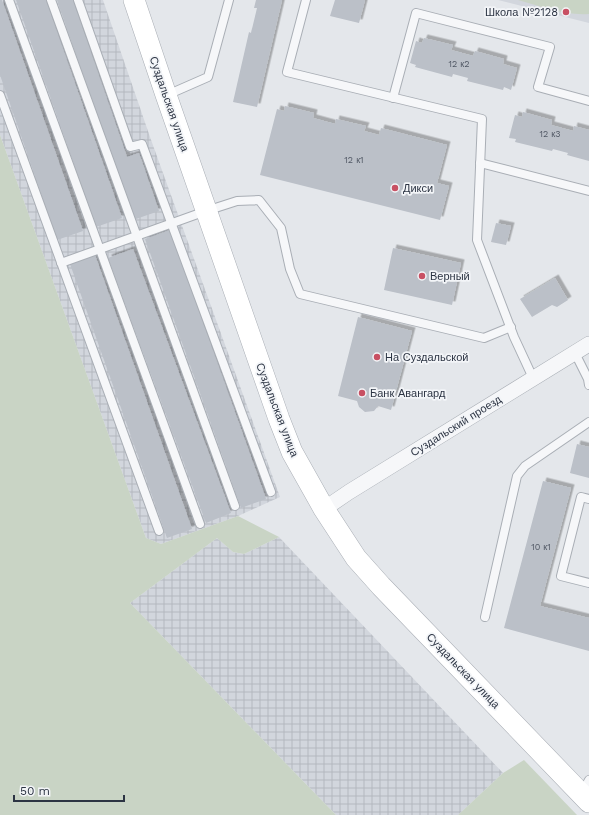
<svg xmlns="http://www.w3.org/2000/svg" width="589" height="815" viewBox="0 0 589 815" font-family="'Work Sans',sans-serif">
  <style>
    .built { fill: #d2d6dd }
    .industrial { fill: url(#industrial-grid) }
    .green { fill: #c9d4c5 }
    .building { fill: #bbc0c8; filter: url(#shadow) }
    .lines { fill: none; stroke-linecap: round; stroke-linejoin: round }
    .lane-casing { stroke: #a9aeb5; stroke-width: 10 }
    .street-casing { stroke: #a9aeb5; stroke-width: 16 }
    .secondary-casing { stroke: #a9aeb5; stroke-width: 22 }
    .lane { stroke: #f6f7f9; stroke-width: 8 }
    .street { stroke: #f6f7f9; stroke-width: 15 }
    .secondary { stroke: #fff; stroke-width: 21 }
    .poi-dot { fill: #c85063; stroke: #f3f5f8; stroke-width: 1.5 }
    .labels { text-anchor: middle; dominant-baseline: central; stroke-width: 3.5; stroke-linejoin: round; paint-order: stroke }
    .number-label { font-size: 9px; fill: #505764 }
    .poi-label { font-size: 11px; fill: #2c3443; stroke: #f3f5f8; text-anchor: start }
    .street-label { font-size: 11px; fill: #2c3443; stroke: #f3f5f8 }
  </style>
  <defs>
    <pattern id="industrial-grid" width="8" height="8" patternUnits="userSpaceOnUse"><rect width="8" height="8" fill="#d2d6dd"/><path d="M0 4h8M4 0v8" fill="none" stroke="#b4b8bf"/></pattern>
    <filter id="shadow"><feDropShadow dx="3.5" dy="-3.5" stdDeviation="0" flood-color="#0004"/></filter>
  </defs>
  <rect width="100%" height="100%" fill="#e4e7eb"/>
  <path class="built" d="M498 0H589V23Z"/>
  <g class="industrial">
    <path d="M0 0H103L150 137 280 497 238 516 161 544 146 538 0 135Z"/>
    <path d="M279 537 503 773 458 815H336L130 603 217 538 233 552 244 554Z"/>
  </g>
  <g class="green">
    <path d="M518 0H589V14C566 16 540 6 518 0Z"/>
    <path d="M0 135 146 538 161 544 238 516 279 537 244 554 233 552 217 538 130 603 336 815H0Z"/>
    <path d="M524 760 577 815H458L503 773Z"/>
  </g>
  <g class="building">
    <path d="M0 0H2L83 231 57 240 0 75Z"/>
    <path d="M16 0H46L122 218 96 227Z"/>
    <path d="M57 0H73L127 157 139 153 159 211 133 220Z"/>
    <path d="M256 0H282L257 107 233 102 249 32 251 33 257 8H254Z"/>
    <path d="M335 0H365L359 23 330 16Z"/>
    <path d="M424 38 453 45 451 50 473 56 475 51 504 59 503 64 517 68 511 90 504 87 503 90 467 81 468 78 453 74 452 77 415 67 416 65 410 63 416 41 422 43Z"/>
    <path d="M285 106 314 113 313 118 335 124 336 119 366 126 364 131 379 135 381 128 447 145 437 183 449 186 440 220 260 175 277 109 284 111Z"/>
    <path d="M523 112 552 120 551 125 573 131 574 126 589 130V161L567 155 568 153 553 149 552 151 515 142 516 139 509 138 515 115 522 117Z"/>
    <path d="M496 223 511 226 506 245 491 242Z"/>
    <path d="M170 230 266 499 241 508 145 239Z"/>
    <path d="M393 248 461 263 452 305 384 290Z"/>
    <path d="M133 249 231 513 206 523 108 258Z"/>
    <path d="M95 255 192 529 167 538 70 264Z"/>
    <path d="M555 278 568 300 557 307 552 305 532 317 520 299Z"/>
    <path d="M358 317 412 331 391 410 378 406 374 411 365 412 359 407 357 401 338 396Z"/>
    <path d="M577 444 589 447V478L570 473Z"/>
    <path d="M543 481 571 488 540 606 589 618V651L504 628Z"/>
  </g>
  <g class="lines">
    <g class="lane-casing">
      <g id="lane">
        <path d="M9 0 200 524"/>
        <path d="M51 0 235 506"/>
        <path d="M78 0 130 147 142 144 271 492"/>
        <path d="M306 0 287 72 482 119 477 240 514 337 533 378"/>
        <path d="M0 95 159 531"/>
        <path d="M167 95 208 77 229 0"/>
        <path d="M393 98 416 13 550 47 538 87 589 101"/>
        <path d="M480 163 589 191"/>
        <path d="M61 263 206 211 237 201 259 200 281 228 290 269 300 294 484 338 511 327"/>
        <path d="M575 353 588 379 589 385"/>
        <path d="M589 499 581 497 561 576 589 583"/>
        <path d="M485 617 517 476 525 466 589 422"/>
        <path d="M582 793 589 780"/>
      </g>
    </g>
    <g class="street-casing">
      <path id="street" d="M324 509 349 492 589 344"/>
    </g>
    <g class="secondary-casing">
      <path id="secondary" d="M134 0 166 95 279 419 292 452 324 509 356 558 381 586 589 802"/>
    </g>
    <use href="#lane" class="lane"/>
    <use href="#street" class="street"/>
    <use href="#secondary" class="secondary"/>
  </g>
  <g class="poi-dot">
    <circle cx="566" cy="12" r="4"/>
    <circle cx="395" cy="188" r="4"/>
    <circle cx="422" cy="276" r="4"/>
    <circle cx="377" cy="357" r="4"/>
    <circle cx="362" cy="393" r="4"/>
  </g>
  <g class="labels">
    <g class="number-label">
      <text x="459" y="64">12 к2</text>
      <text x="550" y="134">12 к3</text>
      <text x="354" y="160">12 к1</text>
      <text x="541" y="547">10 к1</text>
    </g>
    <g class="poi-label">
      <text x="558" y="12" text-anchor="end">Школа №2128</text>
      <text x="403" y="188">Дикси</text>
      <text x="430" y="276">Верный</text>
      <text x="385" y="357">На Суздальской</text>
      <text x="370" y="393">Банк Авангард</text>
    </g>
    <g class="street-label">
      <text transform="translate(169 104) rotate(71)">Суздальская улица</text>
      <text transform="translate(277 410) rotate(69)">Суздальская улица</text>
      <text transform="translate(456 426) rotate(-32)">Суздальский проезд</text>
      <text transform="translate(463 671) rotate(46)">Суздальская улица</text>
    </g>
  </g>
  <path d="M14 795v6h110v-6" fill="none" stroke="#2c3443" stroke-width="2"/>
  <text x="20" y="795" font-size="12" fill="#2c3443" stroke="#f3f5f8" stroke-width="3" paint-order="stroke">50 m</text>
</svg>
